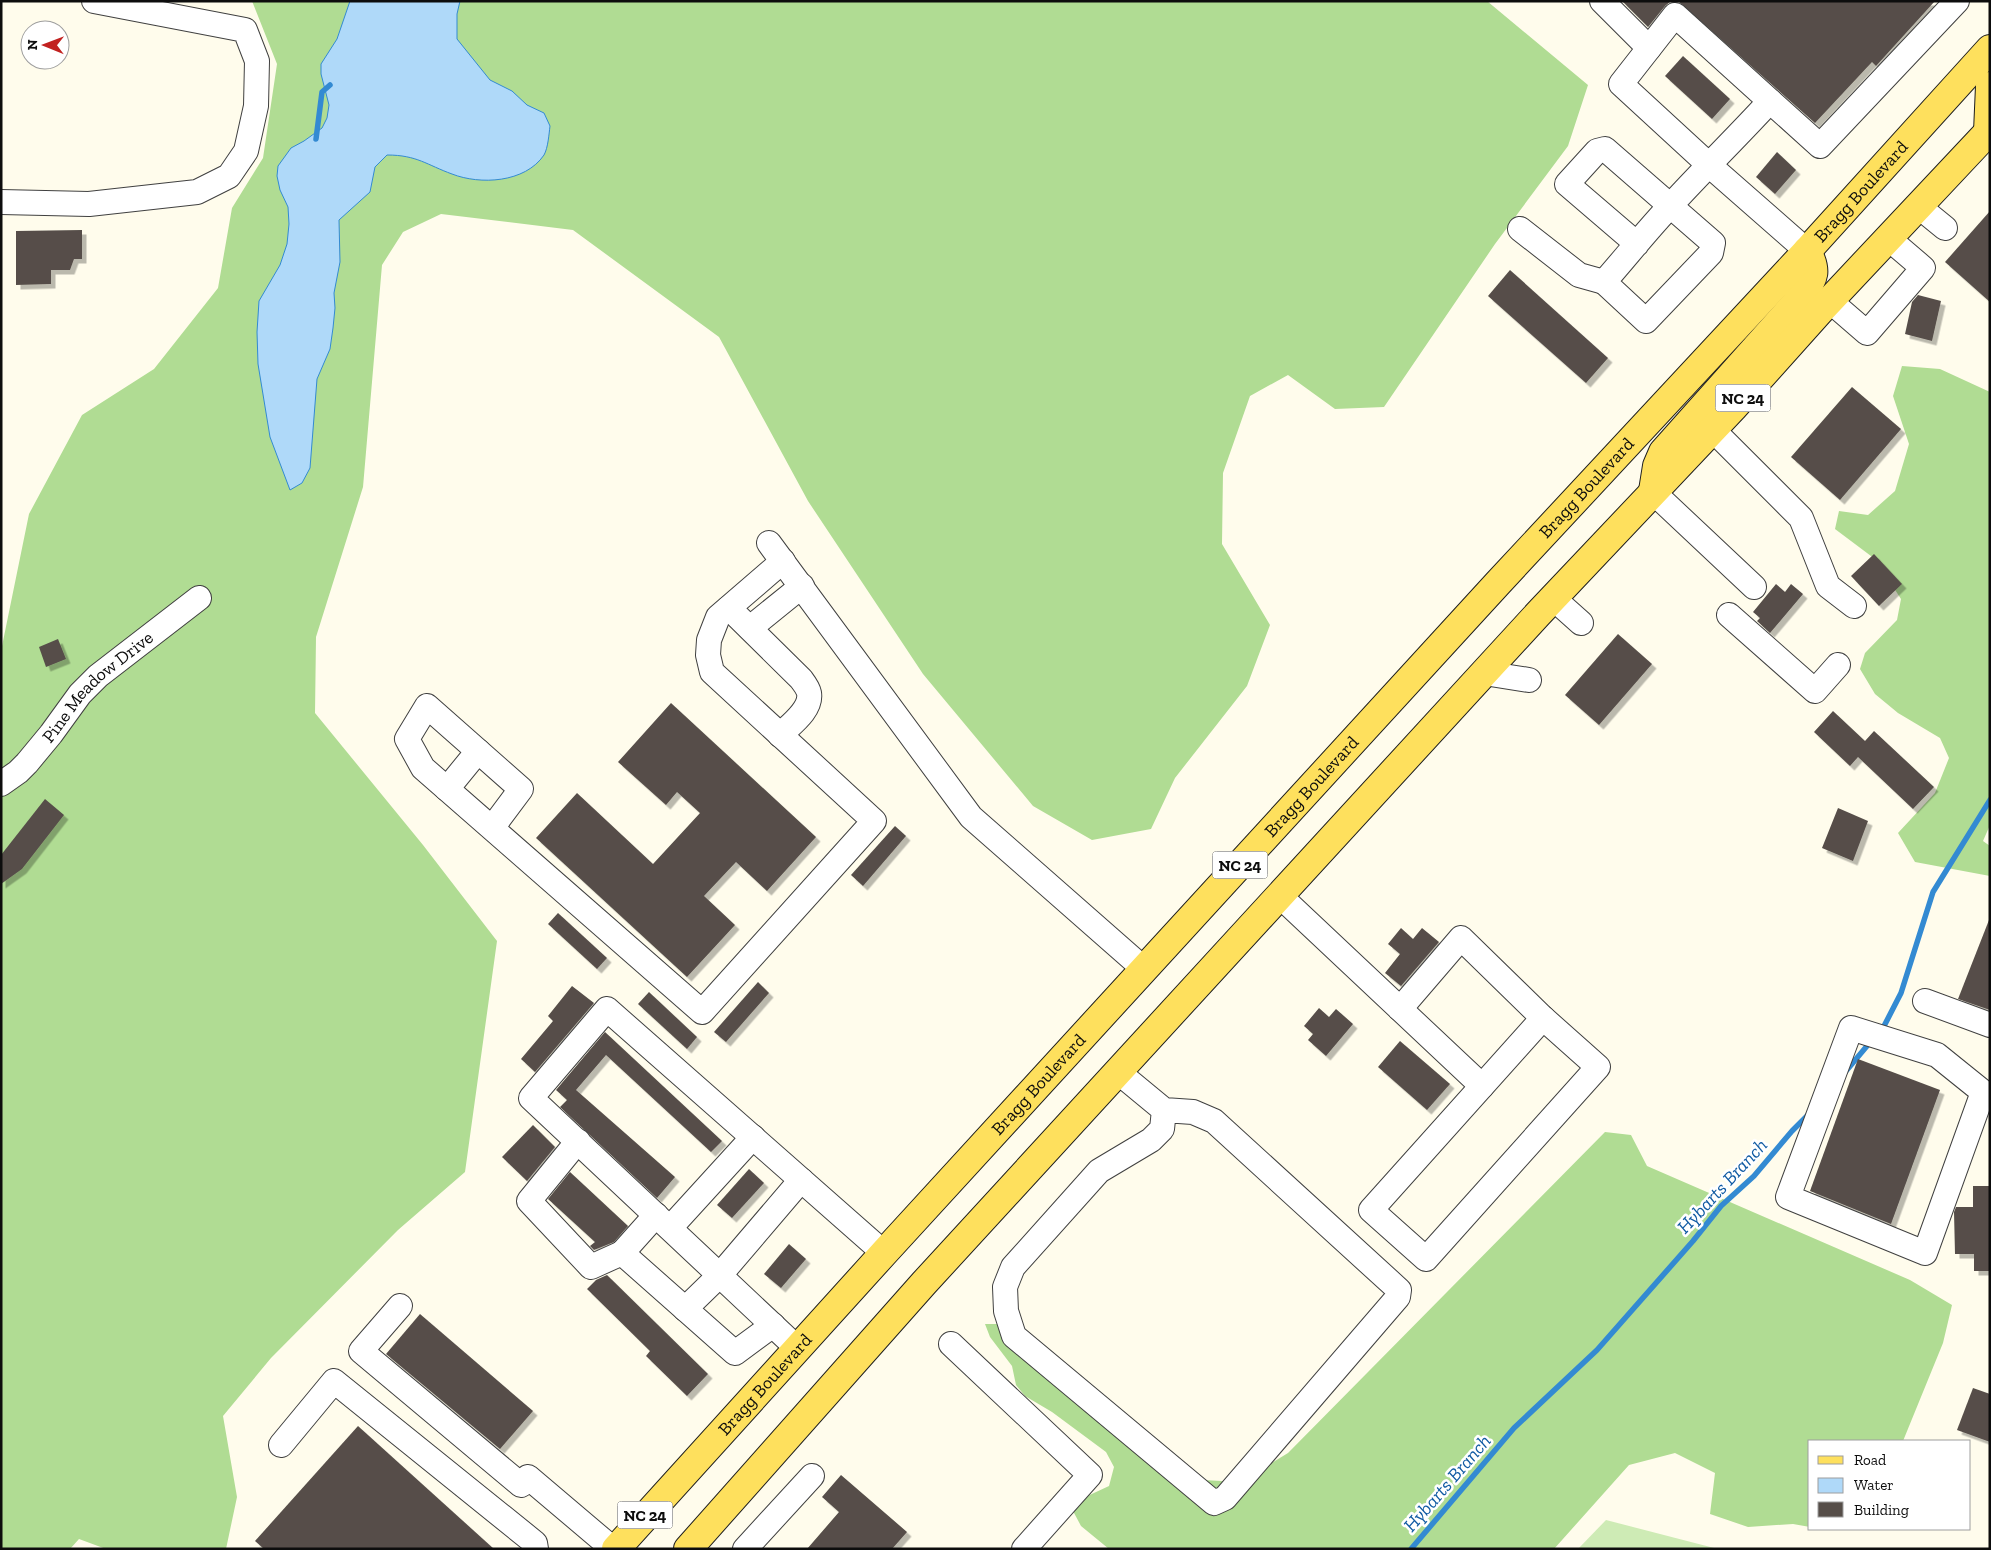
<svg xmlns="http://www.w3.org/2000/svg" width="1991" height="1550" viewBox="0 0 1991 1550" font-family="'Zilla Slab',serif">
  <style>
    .green { fill: #ceebb5 }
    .forest { fill: #b0dc93 }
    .water { fill: #afd9f9; stroke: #338ad2 }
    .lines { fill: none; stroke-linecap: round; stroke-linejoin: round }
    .stream { stroke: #338ad2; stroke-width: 5.5 }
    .building { fill: #564e49; filter: url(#shadow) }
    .minor-casing { stroke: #404040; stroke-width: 26 }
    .major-casing { stroke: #1e1e1e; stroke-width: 30 }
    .minor { stroke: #fff; stroke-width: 24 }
    .major { stroke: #fee05d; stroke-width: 28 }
    .labels { text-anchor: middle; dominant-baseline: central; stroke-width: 5; stroke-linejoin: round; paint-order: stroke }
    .shield { fill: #fff; stroke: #565656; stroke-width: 1 }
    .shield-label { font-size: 16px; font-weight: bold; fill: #0d0d0d }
    .street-label { font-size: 18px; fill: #0d0d0d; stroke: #fff }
    .water-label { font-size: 19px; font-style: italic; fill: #115ba3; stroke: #fff }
  </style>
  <defs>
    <filter id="shadow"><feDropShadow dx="4.5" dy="4.5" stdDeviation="0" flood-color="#0004"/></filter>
  </defs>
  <rect width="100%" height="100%" fill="#fffcec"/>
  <path class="green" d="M1606 1520 1718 1549H1578Z"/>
  <g class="forest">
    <path d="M252 1H1487L1588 85 1568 146 1495 244 1384 407 1335 409 1288 375 1250 396 1223 473 1222 544 1270 625 1247 686 1175 778 1151 829 1092 840 1033 806 923 674 808 501 719 337 573 230 441 214 403 232 382 265 363 487 316 637 315 713 423 845 497 941 465 1172 398 1230 271 1358 223 1416 237 1497 226 1549H106L79 1539 70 1549H1V651L29 514 82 415 154 369 218 288 232 208 263 158 277 64Z"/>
    <path d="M1902 366 1940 369 1990 392V825L1983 841 1990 846V876L1915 862 1898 833 1935 793 1949 758 1940 738 1898 713 1875 694 1860 669 1865 653 1897 620 1901 599 1875 559 1835 529 1839 511 1868 515 1895 491 1909 444 1893 396Z"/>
    <path d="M1605 1132 1631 1135 1647 1166 1910 1280 1952 1305 1943 1343 1903 1441H1810V1527L1793 1524 1748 1527 1710 1514 1715 1473 1675 1453 1629 1465 1554 1549H1109L1081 1526 1073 1511 1081 1499 1109 1486 1114 1467 1106 1452 1052 1412 1025 1396 1016 1385 1012 1366 990 1337 985 1324H997L1052 1358 1185 1479 1240 1482 1288 1453Z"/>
  </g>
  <path class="water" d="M350 1H460L457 14V39L490 80 512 91 527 105 544 113 550 126C549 134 548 148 544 155 525 183 480 185 452 174 427 165 417 155 387 155L375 167 370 192 339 220 340 262 334 293 335 308 333 328 330 349 317 379 310 468 302 483 290 490 270 437 258 364 257 332 259 301 280 265 287 244 289 224 288 207 280 190 277 176 278 166 291 148 304 141 322 128 327 118 329 105 321 74V64L337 39Z"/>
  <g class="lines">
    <g class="stream">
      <path d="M316 139 322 92 330 85"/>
      <path d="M1881 1032 1901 993 1933 892 1990 800"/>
      <path d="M1846 1071 1872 1040"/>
      <path d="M1411 1549 1514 1428 1597 1350 1693 1241 1721 1206 1754 1176 1792 1131 1809 1114"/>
    </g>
  </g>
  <g class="building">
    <path d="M1622 1H1677L1670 2 1665 6 1648 27Z"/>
    <path d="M1678 1H1935L1876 66 1872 62 1815 123Z"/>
    <path d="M1683 56 1730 99 1712 119 1665 76Z"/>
    <path d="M1777 152 1796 170 1775 194 1756 177Z"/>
    <path d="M1990 211V302L1945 262Z"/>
    <path d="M82 230V259H74L70 270H51V284L16 285V231Z"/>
    <path d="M1510 270 1608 358 1586 383 1488 296Z"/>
    <path d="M1918 295 1941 301 1932 341 1905 334 1912 302Z"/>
    <path d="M1852 387 1901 429 1840 500 1791 457Z"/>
    <path d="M1874 554 1902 584 1879 606 1851 576Z"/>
    <path d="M1776 584 1785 592 1791 584 1803 594 1770 633 1757 621 1760 618 1753 612Z"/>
    <path d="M1618 634 1652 664 1599 725 1565 695Z"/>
    <path d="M58 639 66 659 46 667 39 647Z"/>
    <path d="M671 703 816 837 767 891 736 862 704 896 735 925 687 977 536 838 577 793 653 864 700 813 677 792 666 805 618 762Z"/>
    <path d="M1833 711 1865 741 1874 731 1934 787 1913 809 1858 757 1850 766 1814 732Z"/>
    <path d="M45 799 64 815 22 869 1 884V855Z"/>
    <path d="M1838 808 1868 821 1853 861 1822 848Z"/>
    <path d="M895 826 906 836 863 886 851 875Z"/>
    <path d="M558 913 607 958 597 969 548 924Z"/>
    <path d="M1989 920 1990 921V1010L1958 999Z"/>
    <path d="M1401 928 1413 939 1422 928 1439 942 1401 986 1385 973 1400 954 1388 944Z"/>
    <path d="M758 982 769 993 726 1042 714 1032Z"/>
    <path d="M572 986 594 1003 535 1072 521 1059 553 1021 548 1016Z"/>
    <path d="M649 992 697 1037 687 1049 638 1004Z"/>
    <path d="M1319 1008 1329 1017 1336 1009 1353 1024 1326 1056 1308 1040 1313 1034 1304 1026Z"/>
    <path d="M605 1032 722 1141 711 1152 606 1055 576 1090 675 1177 657 1198 560 1107 567 1100 556 1090Z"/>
    <path d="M1400 1041 1450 1084 1427 1110 1378 1067Z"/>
    <path d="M1858 1059 1940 1090 1891 1224 1810 1191Z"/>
    <path d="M533 1125 555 1147 527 1181 502 1157Z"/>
    <path d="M749 1169 764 1183 732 1218 717 1205Z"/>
    <path d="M570 1172 628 1226 614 1242 594 1250 590 1246 595 1242 548 1199Z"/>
    <path d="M1973 1186H1990V1271H1974V1254H1955L1954 1212 1956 1207H1973Z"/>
    <path d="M789 1244 806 1259 781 1288 764 1274Z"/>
    <path d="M607 1275 708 1374 687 1396 646 1356 650 1351 587 1289 596 1280Z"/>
    <path d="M420 1314 533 1411 500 1449 386 1354Z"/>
    <path d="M1973 1388 1990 1394V1442L1957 1430Z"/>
    <path d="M358 1426 494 1549H264L255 1541Z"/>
    <path d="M841 1475 907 1532 892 1549H807L839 1512 822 1497Z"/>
  </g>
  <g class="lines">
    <g class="minor-casing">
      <g id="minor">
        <path d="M1602 1 1649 48"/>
        <path d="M1770 101 1820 146 1957 1"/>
        <path d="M1 202 89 204 197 192 229 176 246 151 256 106 257 61 245 30 94 1"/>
        <path d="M1918 206 1945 228"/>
        <path d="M1520 229 1579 275 1604 282"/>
        <path d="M1637 244 1567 184 1597 151 1605 149 1713 243 1711 253 1646 321 1604 282C1627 256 1648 229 1672 204 1704 169 1738 136 1770 101L1675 15 1621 84 1709 165 1807 251"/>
        <path d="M1830 301 1867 333 1923 268 1888 238"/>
        <path d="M1712 429 1801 518 1828 586 1854 606"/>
        <path d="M1653 492 1754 587"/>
        <path d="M769 543 971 817 1144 969"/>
        <path d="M1553 598 1581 623"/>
        <path d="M729 608 801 679C804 683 808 688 809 693 812 710 790 725 780 735"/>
        <path d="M1729 615 1815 691 1838 665"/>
        <path d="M750 628 802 586"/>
        <path d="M1484 673 1529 680"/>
        <path id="s1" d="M1 784 18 772 27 763 51 734 80 694 98 676 199 598"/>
        <path d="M447 789 478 751"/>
        <path d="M492 828 521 789 427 706 407 739 423 768 702 1012 874 821 712 672 708 655 709 640 718 617 783 561"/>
        <path d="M1280 896 1482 1086"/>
        <path d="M1925 1001 1990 1025"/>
        <path d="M1400 1009 1461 938 1543 1018"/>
        <path d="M1543 1018 1598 1067 1426 1259 1371 1210Z"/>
        <path d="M1118 1072 1164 1110 1162 1129 1151 1140 1099 1171 1013 1267 1005 1287 1006 1311 1014 1336 1214 1503 1225 1498 1398 1297 1399 1290 1214 1121 1193 1112 1164 1110"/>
        <path d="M1983 1092 1925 1253 1788 1197 1851 1028 1937 1055 1983 1092 1990 1095"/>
        <path d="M578 1141 529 1201 591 1267 622 1253 735 1353 773 1325"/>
        <path d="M670 1228 753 1137"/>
        <path d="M622 1253 656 1215"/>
        <path d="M400 1306 361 1351 521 1485 528 1477 613 1549"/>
        <path d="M685 1309 720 1275 801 1180"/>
        <path d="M951 1344 1090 1475 1024 1549"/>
        <path d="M797 1348 531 1098 607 1009 884 1253"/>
        <path d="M281 1445 334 1381 535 1543 536 1549"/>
        <path d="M745 1549 812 1476"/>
      </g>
    </g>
    <g class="major-casing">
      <g id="major">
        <path d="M1988 132 1990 86"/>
        <path d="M1653 491 1657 466 1663 452 1802 296C1814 277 1818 272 1807 251"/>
        <path id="s2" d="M616 1549 884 1253 1498 583 1807 251 1990 49"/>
        <path d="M688 1549 924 1283 1538 614 1733 408 1819 312 1990 130"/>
      </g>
    </g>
    <use href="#minor" class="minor"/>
    <use href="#major" class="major"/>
  </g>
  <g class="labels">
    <g class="shield">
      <rect x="1715.5" y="384.5" width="55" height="27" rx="4"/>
      <rect x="1212.5" y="851.5" width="55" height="27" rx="4"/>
      <rect x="617.5" y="1501.5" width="55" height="27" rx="4"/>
    </g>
    <g class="shield-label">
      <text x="1743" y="398">NC 24</text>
      <text x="1240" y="865">NC 24</text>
      <text x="645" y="1515">NC 24</text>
    </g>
    <g class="street-label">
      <text stroke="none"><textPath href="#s2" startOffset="1842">Bragg Boulevard</textPath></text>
      <text stroke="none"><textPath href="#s2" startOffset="1438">Bragg Boulevard</textPath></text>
      <text stroke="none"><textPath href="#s1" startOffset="138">Pine Meadow Drive</textPath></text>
      <text stroke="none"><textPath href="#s2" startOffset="1032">Bragg Boulevard</textPath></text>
      <text stroke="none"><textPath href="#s2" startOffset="628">Bragg Boulevard</textPath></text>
      <text stroke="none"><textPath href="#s2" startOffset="222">Bragg Boulevard</textPath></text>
    </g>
    <g class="water-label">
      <text transform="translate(1722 1186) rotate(-47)">Hybarts Branch</text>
      <text transform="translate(1447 1483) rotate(-49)">Hybarts Branch</text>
    </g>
  </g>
  <rect width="1991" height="1550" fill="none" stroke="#0d0d0d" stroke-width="5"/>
  <rect x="1808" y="1440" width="162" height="90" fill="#ffffff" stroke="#9e9e9e"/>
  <rect x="1818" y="1456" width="25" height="8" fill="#fee05d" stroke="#9e9e9e"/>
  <text x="1854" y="1465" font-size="15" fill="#0d0d0d">Road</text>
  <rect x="1818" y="1478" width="25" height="15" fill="#afd9f9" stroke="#9e9e9e"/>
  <text x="1854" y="1490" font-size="15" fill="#0d0d0d">Water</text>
  <rect x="1818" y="1502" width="25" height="15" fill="#564e49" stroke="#9e9e9e"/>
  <text x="1854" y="1515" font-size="15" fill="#0d0d0d">Building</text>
  <g transform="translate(45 45) rotate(271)"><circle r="24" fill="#ffffff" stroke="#9e9e9e"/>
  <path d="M0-4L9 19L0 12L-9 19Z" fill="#c2211f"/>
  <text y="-8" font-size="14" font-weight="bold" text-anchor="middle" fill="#0d0d0d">N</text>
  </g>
</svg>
